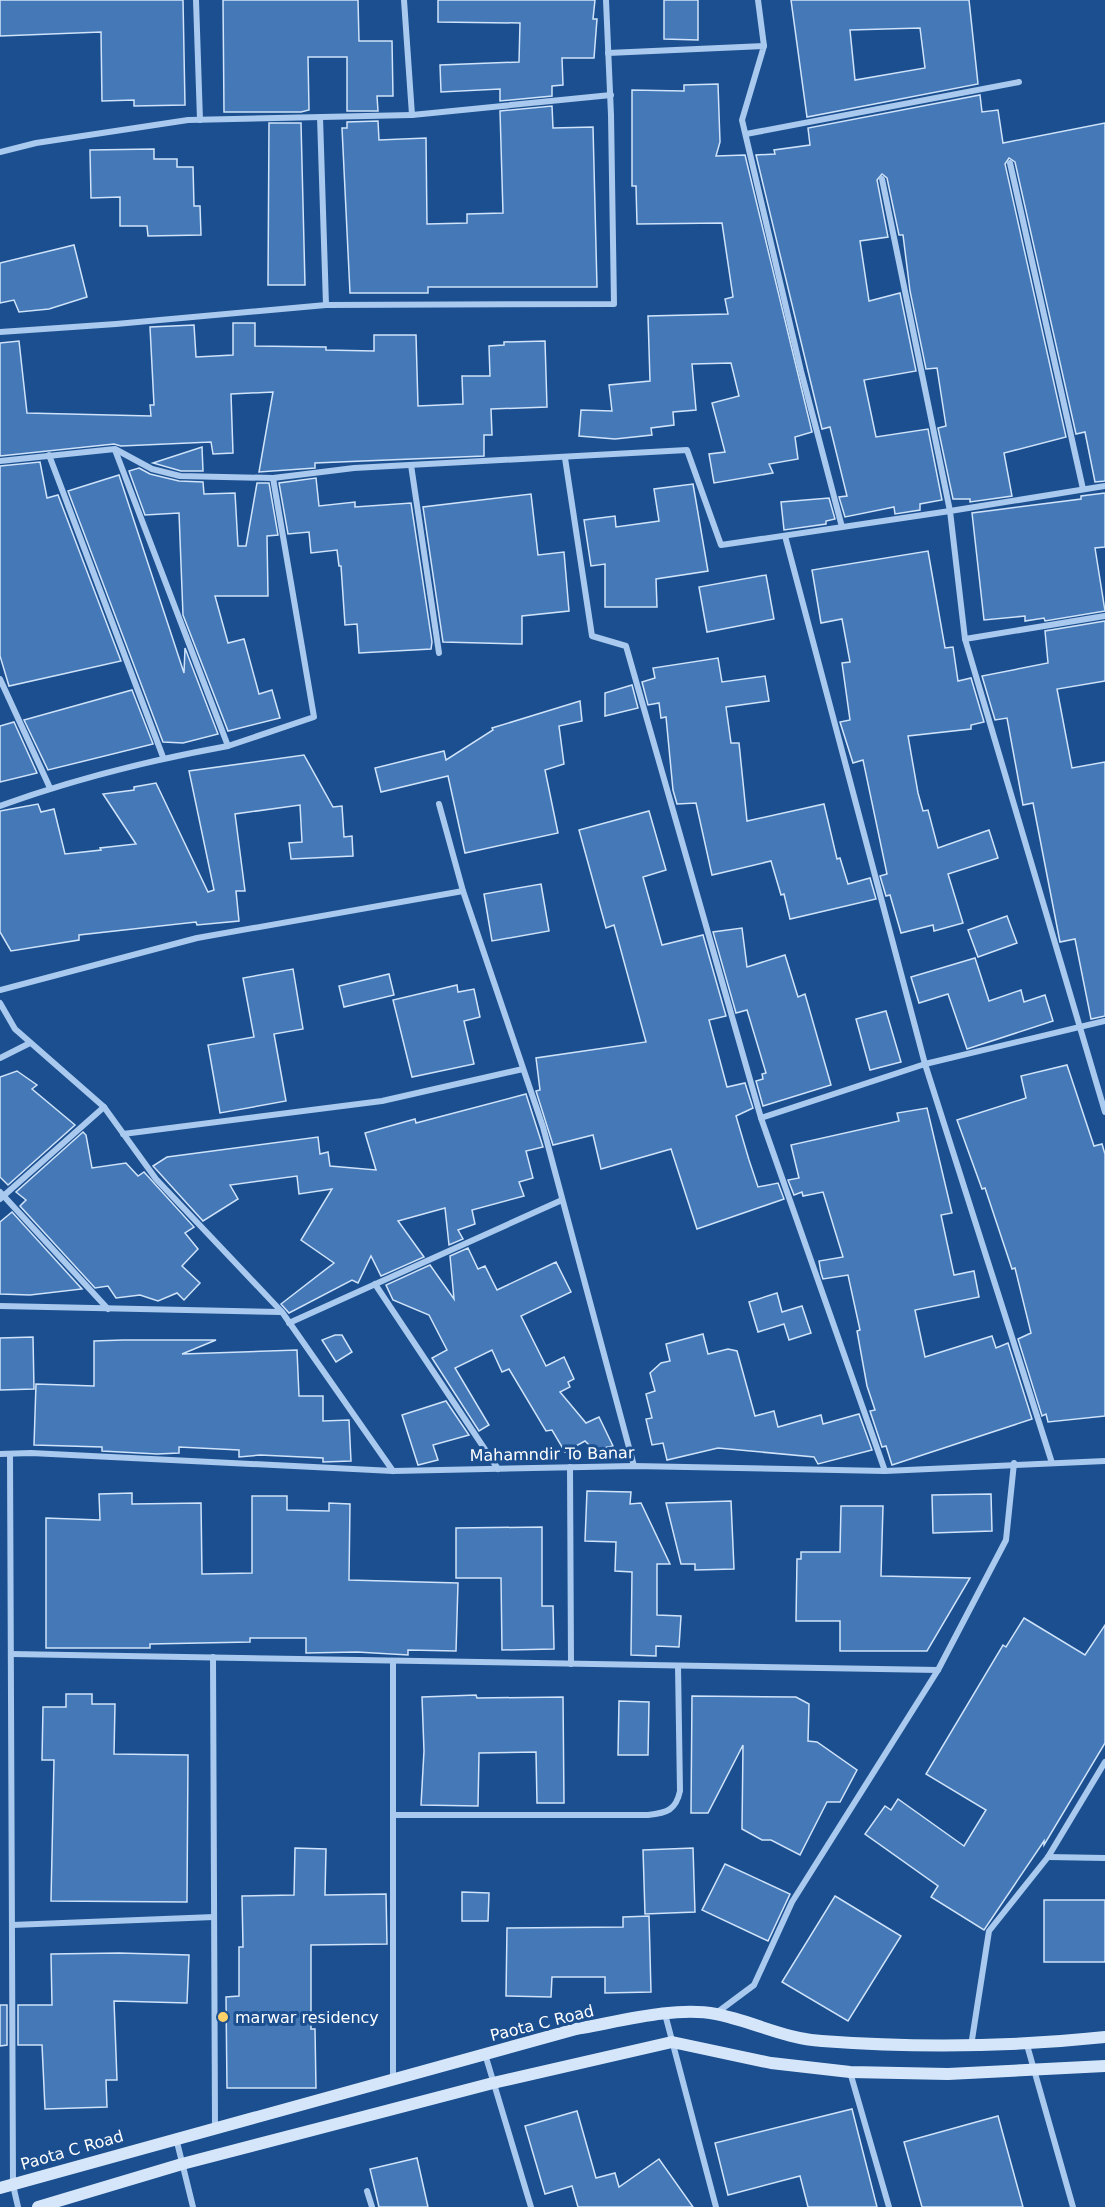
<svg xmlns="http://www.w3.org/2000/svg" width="1105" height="2207" viewBox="0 0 1105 2207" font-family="'DejaVu Sans',sans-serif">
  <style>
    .building { fill: #4478b7; stroke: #cfe3fa; stroke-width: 1.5; fill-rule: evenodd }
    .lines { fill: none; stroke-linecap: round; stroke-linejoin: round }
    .street { stroke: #a9c9ee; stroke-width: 6 }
    .secondary { stroke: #d6e6fa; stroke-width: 12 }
    .poi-dot { fill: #ffd166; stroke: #1b4f8f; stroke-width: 2 }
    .labels { text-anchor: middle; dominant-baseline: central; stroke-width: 6; stroke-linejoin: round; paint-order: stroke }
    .street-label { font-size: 16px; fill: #fff; stroke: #1b4f8f }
    .poi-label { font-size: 16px; fill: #fff; stroke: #1b4f8f; text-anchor: start }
  </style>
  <rect width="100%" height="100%" fill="#1b4f8f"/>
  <g class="building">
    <path d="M0 0H183L185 105 134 106V100L102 101 101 32 0 36Z"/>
    <path d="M223 0H358L359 41H392L393 96H377L378 111H347V57H308L309 110 301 112H224Z"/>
    <path d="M438 0H595L593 19H597L594 58H562L563 85 552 86V96L500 101V89L441 92 440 65 519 62 520 23 438 22Z"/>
    <path d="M664 0H698V40L664 39Z"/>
    <path d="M791 0H969L978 84 807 117ZM920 28 925 68 855 80 850 30Z"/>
    <path d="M718 84 720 142 716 156 745 155 812 432 795 437 798 459 769 464 773 473 714 483 709 454 725 452 712 403 739 396 731 363 692 364 696 410 673 412 674 425 651 428 652 435 615 439 579 436 581 410 612 411 609 385 650 381 648 316 728 314 725 299 733 297 722 223 637 224 636 186H632V90L684 91V85Z"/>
    <path d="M980 95 982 112 998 110 1003 143 1105 123V481L1095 482 1085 432 1076 434 1015 162 1009 158 1005 164 1066 437 1004 453 1012 496 970 502V499H953L938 428 946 426 937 368 926 369 910 291 903 235H899L887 178 882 174 877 180 888 237 860 241 869 301 900 293 916 371 864 380 876 437 928 429 942 500 920 504V510L895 514 894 507 845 517 839 497 847 496 830 427 822 429 756 155 775 154 774 150 810 145 808 128Z"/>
    <path d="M552 106 553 128 593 127 597 287H428V293H350L342 128H347V122L378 121 379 140 426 138 427 224 467 223V214L503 213 500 111Z"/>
    <path d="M269 123H301L305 285H268Z"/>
    <path d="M154 149V159H177V167H193L194 206H200L201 235 148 236 147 226H120V197L91 198 90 150Z"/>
    <path d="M74 245 87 297 49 309 19 312 14 300 0 303V263Z"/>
    <path d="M233 323H255V346L326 347V350L374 351V335H416L418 406 463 404 462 376H490L489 346 504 345V342L545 341 547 407 491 409 492 435H484V456L315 463V468L259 472 273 392 231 394 233 453 213 454 211 442 121 446 114 444 0 456V343L19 341 27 413 151 416 150 405H154L150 327 194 325 196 357 233 355Z"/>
    <path d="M202 447 203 471H181L153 463Z"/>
    <path d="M40 462 47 498 58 495 121 661 9 686 0 656V466Z"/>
    <path d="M139 468 150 474 179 481 203 482 204 494 235 493 238 546H246L257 483H269L278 535 267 536 268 596H215L228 643 244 639 259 694 272 690 280 718 228 731 183 615 179 513 145 515 129 471Z"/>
    <path d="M119 475 184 673 185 648 218 734 183 743 163 742 68 491Z"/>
    <path d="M316 478 319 506 355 502V507L411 503 432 642 431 649 359 653 357 624 345 625 341 566H339L337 550 311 553 309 532 288 534 279 483Z"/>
    <path d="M693 484 708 571 656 579 657 607H605V564L591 566 584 520 615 516 616 527 659 521 654 489Z"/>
    <path d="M1105 493V547L1095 548 1105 611 1045 621 1044 618 1025 621V616L984 620 972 513 1081 499V496Z"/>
    <path d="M531 494 538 555 564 552 569 611 522 616V644L443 642 423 507Z"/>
    <path d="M829 498 835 519 826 521V524L784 530 781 502Z"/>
    <path d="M928 551 945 648 953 647 958 681 971 678 984 722 971 725V729L908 736 918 793 923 811 928 810 938 848 989 830 998 858 948 874 963 923 934 931 933 925 901 933 890 895 886 896 880 876 887 874 863 760 853 763 840 722 850 720 842 663 850 662 842 619 821 623 812 570Z"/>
    <path d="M766 575 774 619 707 632 699 587Z"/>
    <path d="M1105 621V681L1057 689 1072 768 1105 762V1016L1091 1019 1075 939 1060 942 1059 937 1033 803 1023 805 1007 718 995 720 982 676 1048 663 1045 631Z"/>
    <path d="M718 658 722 682 765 676 769 701 726 707 731 743H739L747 821 824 804 837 859 840 858 848 884 870 878 876 899 790 919 784 894 781 895 771 861 712 875 696 803 677 804 673 790 666 717 661 718 659 703 648 705 642 682 655 678 653 668Z"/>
    <path d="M632 685 638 708 605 716V693Z"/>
    <path d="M132 690 153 744 48 770 24 720Z"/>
    <path d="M580 701 582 721 559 726 564 764 545 770 558 833 465 853 448 776 381 792 375 768 444 751 446 760 493 730 492 728Z"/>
    <path d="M14 722 37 773 0 782V726Z"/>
    <path d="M304 755 333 807 342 806 344 837 352 836 353 856 291 859 289 843 302 842 300 805 235 814 245 891H236L239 921 197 925 196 922 79 935V940L11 951 0 932V811L38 804 41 812 54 809 65 854 101 850 100 848 136 844 103 794 134 790V787L156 783 208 892 214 890 189 771Z"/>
    <path d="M649 811 666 870 643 877 662 945 703 935 726 1016 709 1020 727 1087 745 1083 753 1108 736 1116 749 1160 758 1187 778 1183 784 1199 697 1229 671 1149 601 1169 593 1135 553 1145 536 1091 540 1090 536 1058 646 1042 614 925 606 928 579 830Z"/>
    <path d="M541 884 549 931 492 941 484 894Z"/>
    <path d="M1007 916 1017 943 978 957 968 930Z"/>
    <path d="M742 928 747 967 785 955 798 997 805 994 831 1085 763 1106 756 1081 763 1079 762 1074 766 1073 747 1010 736 1013 713 932Z"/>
    <path d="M975 958 989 1001 1021 990 1024 1002 1045 995 1053 1021 967 1049 948 994 919 1003 911 977Z"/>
    <path d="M293 969 303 1029 274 1034 286 1101 220 1113 208 1045 254 1037 243 978Z"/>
    <path d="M389 974 394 995 344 1007 339 986Z"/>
    <path d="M457 985 458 992 474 989 480 1017 464 1021 474 1064 412 1077 393 1000Z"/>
    <path d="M886 1011 901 1062 870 1070 856 1019Z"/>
    <path d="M1067 1065 1094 1146 1102 1144 1105 1154V1416L1048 1422 1046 1414 1042 1416 1018 1339 1031 1333 1015 1268 1012 1269 985 1188 982 1189 957 1120 1026 1098 1021 1076Z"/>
    <path d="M17 1071 37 1085 32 1089 75 1125 8 1185 0 1177V1077Z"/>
    <path d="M526 1094 543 1147 526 1151 533 1178 519 1182 524 1196 472 1210 475 1224 458 1230 463 1239 449 1245 445 1208 398 1221 424 1257 381 1276 371 1256 358 1283 352 1280 289 1313 281 1304 334 1263 301 1240 332 1189 299 1194 297 1176 230 1185 238 1199 203 1221 153 1166 167 1157 318 1137 320 1154 328 1152 330 1166 376 1170 365 1133 415 1119 416 1123Z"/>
    <path d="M927 1108 952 1213 941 1215 954 1275 974 1271 979 1297 915 1310 925 1357 992 1336 996 1348 1008 1343 1032 1419 892 1465 886 1446 882 1447 870 1411 875 1410 867 1386 857 1331 860 1330 848 1275 823 1279 821 1273 819 1261 843 1257 823 1192 803 1196 802 1192 794 1195 788 1180 799 1178 791 1145 899 1121 897 1113Z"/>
    <path d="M83 1132 86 1135 92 1168 126 1163 138 1176 144 1172 194 1227 185 1233 198 1249 182 1266 200 1283 184 1300 177 1293 158 1301 140 1295 116 1298 108 1286 95 1288 20 1206 26 1200 16 1192Z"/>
    <path d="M12 1212 82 1289 30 1295 0 1294V1222Z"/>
    <path d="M468 1248 478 1269 485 1266 497 1290 556 1262 571 1292 521 1316 546 1366 564 1357 574 1379 568 1382 570 1387 560 1392 586 1423 599 1417 613 1446 594 1450 585 1441 565 1452 552 1430 546 1431 509 1369 502 1372 492 1350 455 1368 489 1425 479 1431 432 1358 447 1350 429 1315 393 1300 386 1285 430 1265 454 1299 450 1256Z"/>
    <path d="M777 1293 782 1312 802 1306 811 1333 789 1340 784 1324 758 1332 749 1302Z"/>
    <path d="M703 1334 708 1354 728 1349 737 1351 755 1416 774 1411 778 1427 821 1415 823 1424 859 1414 872 1450 818 1464 814 1457 718 1448 667 1460 663 1443 652 1445 646 1419 652 1418 646 1394 655 1391 650 1373 661 1363 670 1361 666 1344Z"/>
    <path d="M335 1335H342L352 1352 336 1362 322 1340Z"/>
    <path d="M33 1337 34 1389 0 1390V1338Z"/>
    <path d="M123 1340H216L182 1354 297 1350 299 1396H323V1421L349 1420 351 1461 323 1462V1458L260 1455 239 1457V1450L179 1447V1453L157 1454 102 1451V1447L34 1445 36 1384 94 1386V1341Z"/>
    <path d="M446 1401 469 1435 433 1445 438 1460 418 1465 402 1415Z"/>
    <path d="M587 1491 631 1492 630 1504 641 1503 670 1564H657V1615L681 1616 679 1647 656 1646V1656L631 1655 632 1572 615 1571 616 1542 585 1541Z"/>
    <path d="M132 1493V1504L201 1503 202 1574 252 1573V1496H287V1510L329 1511V1503L350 1504 349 1580 458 1583 456 1651 408 1650V1655L357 1652 306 1653V1638H250V1642L150 1644V1648H46V1518L100 1520 99 1494Z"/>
    <path d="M991 1494 992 1531 933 1533 932 1495Z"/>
    <path d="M731 1501 734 1569 695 1570V1564H681L666 1503Z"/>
    <path d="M841 1506H883L881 1576 970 1578 927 1651H840V1621H796L797 1559H801V1552H840Z"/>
    <path d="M542 1527V1606H553L554 1649 502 1650 501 1578H456V1528Z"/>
    <path d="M1024 1618 1085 1655 1105 1625V1743L1044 1845V1841L984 1930 931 1897 938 1886 865 1834 885 1806 891 1810 898 1799 964 1846 986 1810 926 1774 1003 1645 1006 1647Z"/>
    <path d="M66 1694H92V1704H115L114 1754 188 1755 187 1902 51 1901 54 1760H42L43 1707H66Z"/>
    <path d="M476 1695 477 1698 563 1697 564 1803H537L536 1752 479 1753 478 1806 421 1805 424 1751 422 1697Z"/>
    <path d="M692 1696 796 1697 809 1704 808 1741 817 1742 857 1770 840 1802H827L800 1855 771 1840H762L742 1829 743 1745 708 1813H691Z"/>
    <path d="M619 1701 649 1702 648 1755H618Z"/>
    <path d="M295 1848 326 1849 325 1895 386 1894 387 1944 311 1945V2029H315L316 2088H227L226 1997 239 1996V1947H243L242 1896 294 1895Z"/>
    <path d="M693 1848 695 1912 645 1914 643 1850Z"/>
    <path d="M725 1864 790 1894 768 1941 702 1910Z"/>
    <path d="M462 1892 489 1893 488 1921H462Z"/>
    <path d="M835 1896 901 1936 848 2021 782 1982Z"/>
    <rect x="1044" y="1900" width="61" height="62"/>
    <path d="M649 1916 651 1992 605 1993V1977H552L551 1997 506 1996 507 1928 623 1927V1917Z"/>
    <path d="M119 1953 189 1955 187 2003 114 2001 117 2080H106L107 2107 45 2109 42 2045H18V2005H52L51 1954Z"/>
    <path d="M0 2005H7V2045L0 2046Z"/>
    <path d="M852 2109 877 2207H808L800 2176 728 2195 715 2143Z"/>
    <path d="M577 2111 596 2178 615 2173 619 2187 659 2159 693 2207H578L572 2186 545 2194 525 2126Z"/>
    <path d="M998 2116 1023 2207H922L904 2142Z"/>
    <path d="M417 2158 428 2207H379L370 2169Z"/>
  </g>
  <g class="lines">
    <g class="street">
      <path d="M196 0 200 120"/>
      <path d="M404 0 412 115 611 95"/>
      <path d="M758 0 764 46"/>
      <path d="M608 53 764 46 742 120 801 371 842 527"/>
      <path d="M320 117 326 305"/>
      <path d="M746 134 1019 82"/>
      <path d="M0 152 36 143 188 120 412 115"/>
      <path d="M1010 163 1083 489"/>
      <path d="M0 332 116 324 326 305 614 304 611 115 606 0"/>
      <path d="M49 455 163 757"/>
      <path d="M565 458 592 636 626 646 761 1118"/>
      <path d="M0 461 115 449 152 469 180 476 273 478 354 468 687 450 721 545 950 511 882 179"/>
      <path d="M411 465 439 653"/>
      <path d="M1105 486 950 511 965 639 1105 1112"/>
      <path d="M785 536 925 1064 1105 1021"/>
      <path d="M965 639 1105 616"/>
      <path d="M0 679 50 788"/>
      <path d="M228 746 314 717 273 478"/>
      <path d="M439 804 463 891"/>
      <path d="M0 806C74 779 151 760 228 746L115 450"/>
      <path d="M0 990 197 938 463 891 543 1127 634 1466"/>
      <path d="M0 1003 15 1029 104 1107 156 1179 282 1312 393 1471"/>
      <path d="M0 1058 30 1043"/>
      <path d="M123 1134 382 1101 523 1069"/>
      <path d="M0 1192 108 1309"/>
      <path d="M0 1199 104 1107"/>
      <path d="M375 1284 498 1469"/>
      <path d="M0 1306 281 1312"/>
      <path d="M289 1323 562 1200"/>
      <path d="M0 1454 31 1453 393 1471 634 1466 885 1471 1105 1461"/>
      <path d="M10 1454 13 2185 18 2207"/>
      <path d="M570 1467 571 1664"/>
      <path d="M885 1471 761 1118 925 1064 1052 1463"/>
      <path d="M11 1654 938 1670"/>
      <path d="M213 1657 215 2127"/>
      <path d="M393 1661V2079"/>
      <path d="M393 1815H648C667 1813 676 1810 680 1791L678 1666"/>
      <path d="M1048 1857 1105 1858"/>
      <path d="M12 1925 214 1917"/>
      <path d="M665 2014 716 2207"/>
      <path d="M715 2014 754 1985 792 1902 938 1670 1006 1540 1014 1463"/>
      <path d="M1027 2045 1073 2207"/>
      <path d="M971 2046 989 1931 1048 1857 1105 1762"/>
      <path d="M485 2054 531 2207"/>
      <path d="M850 2072 889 2207"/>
      <path d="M176 2138 193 2207"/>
      <path d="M367 2191 372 2207"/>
    </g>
    <g class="secondary">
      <path d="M0 2188 576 2029C618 2022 674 2006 716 2014 752 2021 785 2039 822 2041 917 2048 1011 2047 1105 2037"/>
      <path d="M38 2207 182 2164 332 2125 493 2083 672 2042 771 2063 850 2072 948 2074 1105 2066"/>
    </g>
  </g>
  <circle class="poi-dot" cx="223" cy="2017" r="6"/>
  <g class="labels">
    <g class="street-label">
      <text transform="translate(552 1454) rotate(-1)">Mahamndir To Banar</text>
      <text transform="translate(542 2023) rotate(-14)">Paota C Road</text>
      <text transform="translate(72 2150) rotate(-16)">Paota C Road</text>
    </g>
    <g class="poi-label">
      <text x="235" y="2017">marwar residency</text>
    </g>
  </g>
</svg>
